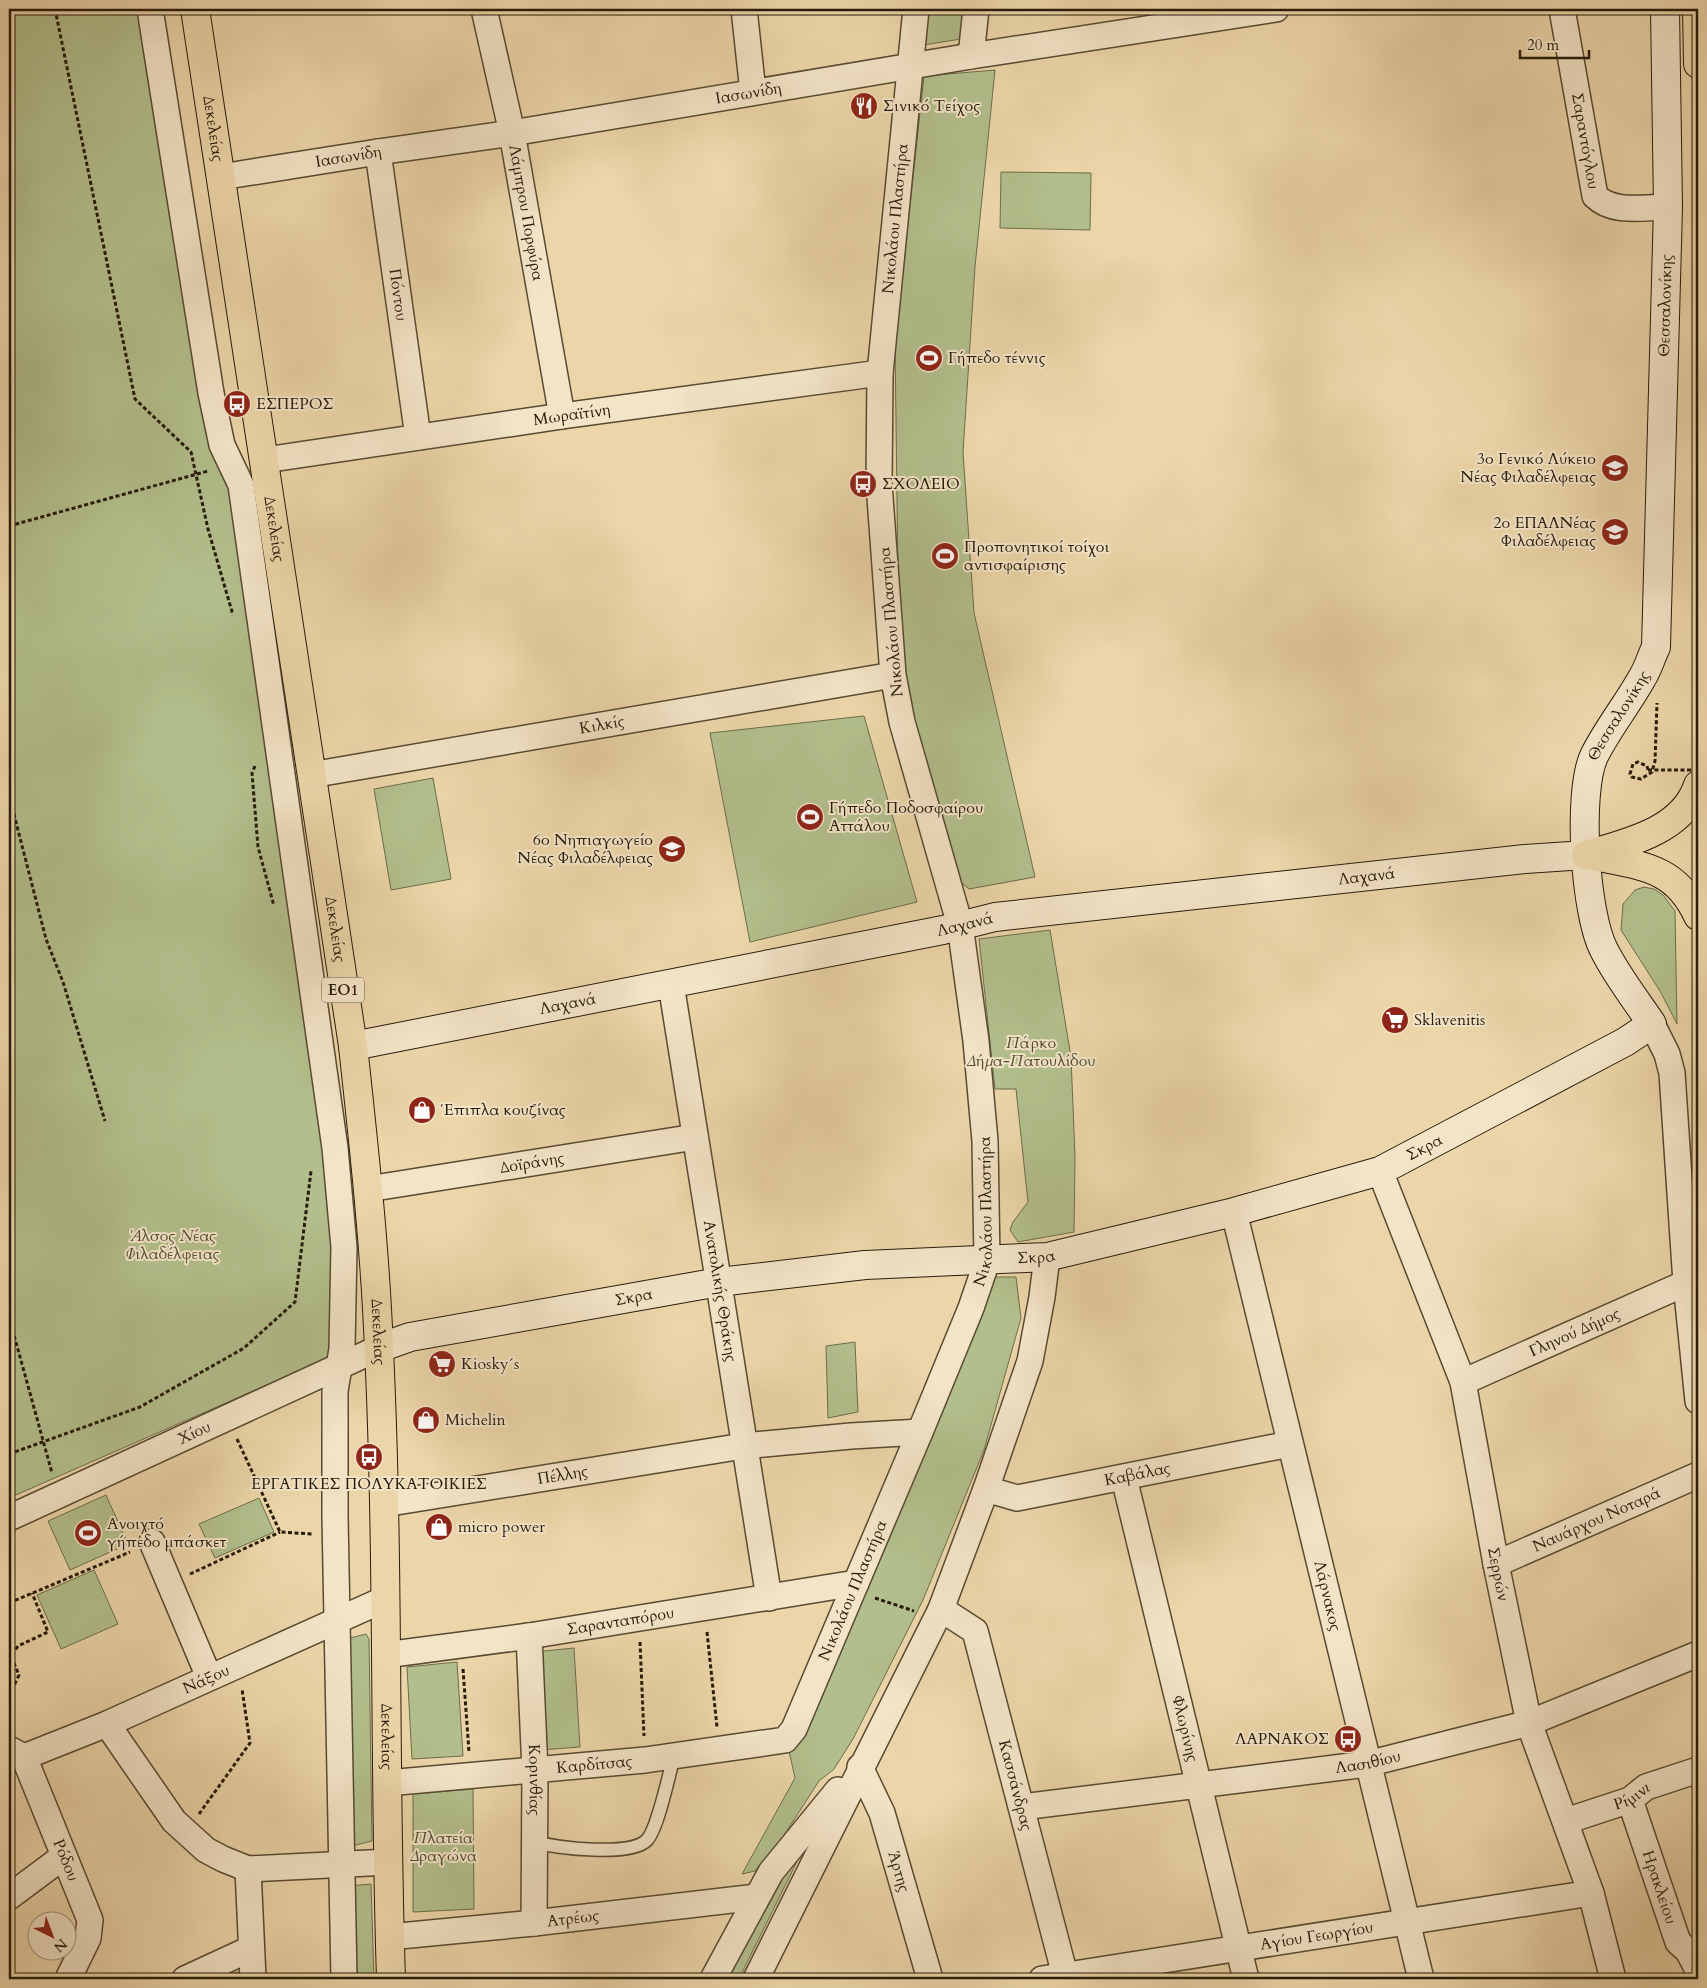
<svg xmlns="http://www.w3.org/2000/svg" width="1707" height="1988" viewBox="0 0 1707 1988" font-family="Cardo,serif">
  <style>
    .green { fill: #b2bf8c; stroke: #6c6d4c }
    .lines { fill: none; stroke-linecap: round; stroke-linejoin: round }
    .lane-casing { stroke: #584a32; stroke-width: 15 }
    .street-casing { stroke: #584a32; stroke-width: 28 }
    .secondary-casing { stroke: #271b0b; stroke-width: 30 }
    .primary-casing { stroke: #271b0b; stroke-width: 30 }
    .highway-casing { stroke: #271b0b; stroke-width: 30 }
    .path { stroke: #271b0b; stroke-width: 3; stroke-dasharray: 4 2.5; stroke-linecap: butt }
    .lane { stroke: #f3e4c7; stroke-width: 12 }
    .street { stroke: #f3e4c7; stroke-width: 25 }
    .secondary { stroke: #f3e4c7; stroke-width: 28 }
    .primary { stroke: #ecd6a9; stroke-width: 28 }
    .highway { stroke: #ecd6a9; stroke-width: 28 }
    .path-bridge { stroke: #271b0b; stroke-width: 3; stroke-dasharray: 4 2.5; stroke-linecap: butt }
    .labels { text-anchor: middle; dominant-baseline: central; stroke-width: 4; stroke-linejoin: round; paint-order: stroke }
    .shield { fill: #f3e4c7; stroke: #645743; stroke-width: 1 }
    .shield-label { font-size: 15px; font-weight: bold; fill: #271b0b }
    .street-label { font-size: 16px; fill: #271b0b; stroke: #f3e4c7 }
    .poi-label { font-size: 16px; fill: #271b0b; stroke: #f3e4c7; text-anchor: start }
    .park-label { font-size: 16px; font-style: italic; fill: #514c32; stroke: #f3e4c7 }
  </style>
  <rect width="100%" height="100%" fill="#ecd6a9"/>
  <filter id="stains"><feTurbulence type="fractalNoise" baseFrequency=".004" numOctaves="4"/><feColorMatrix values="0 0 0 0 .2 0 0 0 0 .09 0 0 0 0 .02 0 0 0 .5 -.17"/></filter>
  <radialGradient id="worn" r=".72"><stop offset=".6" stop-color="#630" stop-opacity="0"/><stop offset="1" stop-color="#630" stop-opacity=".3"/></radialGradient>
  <g class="green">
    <path d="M9 9H144L234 487 331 1163 333 1356 9 1498Z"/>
    <path d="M927 9H970L967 38 924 45Z"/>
    <path d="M995 70 975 267 963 452 974 613 1035 877 969 889 958 880 908 696 899 653 895 343 924 76Z"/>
    <path d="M1001 172 1091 173 1090 230 1000 228Z"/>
    <path d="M864 716 917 902 750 942 710 733Z"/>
    <path d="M433 778 451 879 391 890 374 789Z"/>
    <path d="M1644 887 1654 889 1663 895 1675 911 1677 1024 1660 991 1621 930 1623 904 1635 890Z"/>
    <path d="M1050 930 1071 1057 1075 1157 1074 1232 1018 1242 1010 1230 1013 1222 1028 1202 1016 1089H995L979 939Z"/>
    <path d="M995 1277H1016L1021 1318 984 1450 923 1600 853 1739 834 1769 819 1781 777 1846 755 1871 742 1874 795 1778 789 1751 805 1724 898 1511Z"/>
    <path d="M855 1342 858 1412 828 1418 826 1346Z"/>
    <path d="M106 1495 128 1544 70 1570 48 1521Z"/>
    <path d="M259 1498 274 1532 215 1558 199 1524Z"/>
    <path d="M94 1570 118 1624 61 1649 37 1595Z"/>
    <path d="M366 1634 369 1639 372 1841 348 1847 346 1639Z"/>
    <path d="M574 1648 580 1747 540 1750 534 1652Z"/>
    <path d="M457 1662 463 1756 412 1759 407 1667Z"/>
    <path d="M473 1789 474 1909 413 1912V1794Z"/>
    <path d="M817 1821 739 1979H725L786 1863Z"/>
    <path d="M371 1884 374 1979H351L349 1886Z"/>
    <path d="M238 1972 242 1979H211Z"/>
  </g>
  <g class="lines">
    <g class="lane-casing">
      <path id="lane" d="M535 1842C557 1848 631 1857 647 1840 658 1828 669 1774 674 1756"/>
    </g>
    <g class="street-casing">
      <g id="street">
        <path d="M150 9 211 393 222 445 241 485 335 1148 344 1247 342 1349 335 1391V1517L344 1979"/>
        <path id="s1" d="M484 9 512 133 562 416"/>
        <path d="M744 9 753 92"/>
        <path id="s2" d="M1562 9 1595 196C1613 214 1644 207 1668 207"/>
        <path d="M971 56 976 9"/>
        <path id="s3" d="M378 152 418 437"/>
        <path id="s4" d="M221 177 378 152 512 133 971 56 1276 9"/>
        <path id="s5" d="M265 460 562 416 880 373"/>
        <path id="s6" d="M311 775 893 675"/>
        <path id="s7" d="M671 984 769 1598"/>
        <path d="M1652 1024 1667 1054 1672 1073 1686 1283 1698 1401"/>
        <path id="s8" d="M1380 1171 1463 1382 1496 1564 1529 1723 1591 1893 1613 1979"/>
        <path id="s9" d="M368 1189 695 1137"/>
        <path id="s10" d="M1234 1212 1421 1979"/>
        <path id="s11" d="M1463 1382 1686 1283"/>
        <path id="s12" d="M1124 1478 1246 1979"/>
        <path id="s13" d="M986 1489 1017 1498 1290 1444"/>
        <path id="s14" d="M384 1504 743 1446 851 1436 920 1432"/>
        <path id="s15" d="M9 1518 379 1348"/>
        <path d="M152 1542 209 1677"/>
        <path id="s16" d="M1496 1564 1698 1475"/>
        <path id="s17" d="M941 1609 975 1631 1066 1979"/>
        <path id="s18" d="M529 1636 535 1771 534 1923"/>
        <path id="s19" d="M385 1655 529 1636 856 1583"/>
        <path d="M107 1724 174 1821 206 1850 223 1859 248 1869 389 1862"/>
        <path id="s20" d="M11 1750 24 1757 90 1920 88 1938 68 1979"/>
        <path id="s21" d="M24 1757 107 1724 385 1599"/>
        <path id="s22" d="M860 1767 882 1813 930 1979"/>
        <path id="s23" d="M387 1783 645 1760 785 1740 794 1729 920 1432 971 1308 987 1261 985 1141 976 1041 960 925 902 722 893 675 879 484 880 373 916 9"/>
        <path id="s24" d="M1630 1800 1678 1942 1688 1951 1698 1970"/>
        <path id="s25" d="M1022 1807 1367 1764 1529 1723 1698 1654"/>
        <path id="s26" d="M1566 1821 1630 1800 1646 1787 1698 1770"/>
        <path d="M248 1869 253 1979"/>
        <path d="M9 1897 64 1856"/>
        <path id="s27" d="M389 1937 534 1923 757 1897"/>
        <path d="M185 1979 250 1949"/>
        <path d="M713 1979 771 1872 838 1790"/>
        <path d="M756 1979 941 1609 986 1489 1030 1361 1042 1297 1047 1257"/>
        <path id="s28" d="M1042 1979 1591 1893"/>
      </g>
    </g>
    <g class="secondary-casing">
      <g id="secondary">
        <path id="s29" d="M353 1046 943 930 995 917 1525 859 1586 855"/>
        <path id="s30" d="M379 1348 410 1337 719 1282 865 1265 1047 1257 1234 1212 1380 1171 1625 1042 1652 1024C1636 1000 1617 976 1604 950 1585 914 1577 793 1594 756 1608 728 1627 705 1642 678 1648 669 1651 657 1656 647L1668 207 1665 9"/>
      </g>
    </g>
    <g class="primary-casing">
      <g id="primary">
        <path id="s31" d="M195 9 353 1046C364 1147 375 1248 379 1350 389 1559 384 1770 391 1979"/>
      </g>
    </g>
    <g class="highway-casing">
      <g id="highway">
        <path d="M1697 9 1698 64"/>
        <path d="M1586 855C1627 843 1683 831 1698 785"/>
        <path d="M1590 855C1639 866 1675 865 1698 916"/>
      </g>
    </g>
    <g class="path">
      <path d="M55 9 135 399 191 452 208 529 233 615"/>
      <path d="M9 526 208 471"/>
      <path d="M255 766 252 773 258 847 274 906"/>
      <path d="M1648 770 1647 766 1638 762 1633 764 1630 774 1632 777 1641 779 1652 772 1655 761 1657 703"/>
      <path d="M9 795 46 939 63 982 105 1121"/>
      <path d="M9 1317 52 1473"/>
      <path d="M237 1439 280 1532 312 1534"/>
      <path d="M9 1454 140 1407 244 1348 295 1302 311 1171"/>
      <path d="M190 1574 280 1532"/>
      <path d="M875 1598 914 1611"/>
      <path d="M9 1603 130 1552"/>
      <path d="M707 1632 717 1727"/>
      <path d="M640 1642 644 1736"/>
      <path d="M463 1669 469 1752"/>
      <path d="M9 1696 19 1675 11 1656 18 1646 48 1632 32 1593"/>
      <path d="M199 1814 250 1743 242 1689"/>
    </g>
    <use href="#lane" class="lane"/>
    <use href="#street" class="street"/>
    <use href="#secondary" class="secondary"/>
    <use href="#primary" class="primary"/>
    <use href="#highway" class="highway"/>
    <path class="path-bridge" d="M1648 770H1698"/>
  </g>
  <defs>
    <g id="restaurant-disc" transform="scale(1.4375)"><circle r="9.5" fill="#8f2418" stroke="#f3e4c7"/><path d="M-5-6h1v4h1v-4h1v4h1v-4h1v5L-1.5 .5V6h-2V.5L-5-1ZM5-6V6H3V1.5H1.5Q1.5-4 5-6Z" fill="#fff"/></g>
    <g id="stadium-disc" transform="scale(1.4375)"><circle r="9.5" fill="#8f2418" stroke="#f3e4c7"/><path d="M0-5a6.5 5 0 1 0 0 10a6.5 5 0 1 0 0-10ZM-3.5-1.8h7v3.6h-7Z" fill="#fff"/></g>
    <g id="bus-disc" transform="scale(1.4375)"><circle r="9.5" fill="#8f2418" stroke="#f3e4c7"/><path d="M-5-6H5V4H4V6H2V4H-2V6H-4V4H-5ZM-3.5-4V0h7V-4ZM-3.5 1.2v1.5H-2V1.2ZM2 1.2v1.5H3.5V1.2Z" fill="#fff"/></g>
    <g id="school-disc" transform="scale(1.4375)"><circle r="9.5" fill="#8f2418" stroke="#f3e4c7"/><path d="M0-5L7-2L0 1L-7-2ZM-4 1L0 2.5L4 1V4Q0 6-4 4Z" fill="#fff"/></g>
    <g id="supermarket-disc" transform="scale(1.4375)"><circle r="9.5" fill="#8f2418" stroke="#f3e4c7"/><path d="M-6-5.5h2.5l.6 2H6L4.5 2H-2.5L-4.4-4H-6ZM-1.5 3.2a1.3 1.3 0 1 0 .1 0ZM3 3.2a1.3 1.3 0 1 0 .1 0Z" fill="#fff"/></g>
    <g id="shop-disc" transform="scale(1.4375)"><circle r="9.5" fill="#8f2418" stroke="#f3e4c7"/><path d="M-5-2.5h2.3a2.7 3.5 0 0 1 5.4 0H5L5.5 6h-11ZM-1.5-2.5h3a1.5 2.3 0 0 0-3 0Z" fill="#fff"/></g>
  </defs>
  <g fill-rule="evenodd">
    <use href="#restaurant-disc" x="864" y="106"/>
    <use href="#stadium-disc" x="929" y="358"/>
    <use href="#bus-disc" x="237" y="404"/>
    <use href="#school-disc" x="1615" y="468"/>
    <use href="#bus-disc" x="863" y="484"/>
    <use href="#school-disc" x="1615" y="532"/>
    <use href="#stadium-disc" x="945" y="556"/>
    <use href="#stadium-disc" x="810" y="817"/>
    <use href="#school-disc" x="672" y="849"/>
    <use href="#supermarket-disc" x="1395" y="1020"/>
    <use href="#shop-disc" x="422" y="1110"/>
    <use href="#supermarket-disc" x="442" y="1364"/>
    <use href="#shop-disc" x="426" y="1420"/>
    <use href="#bus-disc" x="369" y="1457"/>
    <use href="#shop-disc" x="439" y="1527"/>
    <use href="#stadium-disc" x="88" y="1533"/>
    <use href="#bus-disc" x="1348" y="1739"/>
  </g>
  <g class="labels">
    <rect class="shield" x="322" y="977.5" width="42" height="25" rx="4"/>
    <g class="shield-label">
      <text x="343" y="990">ΕΟ1</text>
    </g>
    <g class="street-label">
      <text stroke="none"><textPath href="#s4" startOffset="534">Ιασωνίδη</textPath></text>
      <text stroke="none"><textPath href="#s31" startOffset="121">Δεκελείας</textPath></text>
      <text stroke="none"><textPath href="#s2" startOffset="134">Σαραντόγλου</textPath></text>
      <text stroke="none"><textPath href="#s4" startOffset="129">Ιασωνίδη</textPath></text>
      <text stroke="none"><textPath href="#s1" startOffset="208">Λάμπρου Πορφύρα</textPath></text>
      <text stroke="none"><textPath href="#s23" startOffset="1975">Νικολάου Πλαστήρα</textPath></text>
      <text stroke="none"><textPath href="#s3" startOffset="144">Πόντου</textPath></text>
      <text stroke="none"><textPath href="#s30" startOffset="2082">Θεσσαλονίκης</textPath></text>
      <text stroke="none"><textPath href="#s5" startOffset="310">Μωραϊτίνη</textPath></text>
      <text stroke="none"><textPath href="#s31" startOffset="526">Δεκελείας</textPath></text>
      <text transform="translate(891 622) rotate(-95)">Νικολάου Πλαστήρα</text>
      <text stroke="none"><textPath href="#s30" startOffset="1662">Θεσσαλονίκης</textPath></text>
      <text stroke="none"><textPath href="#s6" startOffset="295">Κιλκίς</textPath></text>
      <text stroke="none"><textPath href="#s29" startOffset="1029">Λαχανά</textPath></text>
      <text stroke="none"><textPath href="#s29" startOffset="624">Λαχανά</textPath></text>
      <text stroke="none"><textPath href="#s31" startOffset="931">Δεκελείας</textPath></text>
      <text stroke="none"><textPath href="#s29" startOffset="219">Λαχανά</textPath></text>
      <text stroke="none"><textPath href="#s30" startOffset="1070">Σκρα</textPath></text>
      <text stroke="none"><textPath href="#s9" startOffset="166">Δοϊράνης</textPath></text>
      <text stroke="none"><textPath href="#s23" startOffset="970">Νικολάου Πλαστήρα</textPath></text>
      <text stroke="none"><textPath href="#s30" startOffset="665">Σκρα</textPath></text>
      <text stroke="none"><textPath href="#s7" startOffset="311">Ανατολικής Θράκης</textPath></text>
      <text stroke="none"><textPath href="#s30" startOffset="260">Σκρα</textPath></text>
      <text stroke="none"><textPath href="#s11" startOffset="122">Γληνού Δήμος</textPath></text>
      <text stroke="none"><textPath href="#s31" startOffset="1336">Δεκελείας</textPath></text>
      <text stroke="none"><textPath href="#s15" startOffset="204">Χίου</textPath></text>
      <text stroke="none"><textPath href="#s14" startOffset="181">Πέλλης</textPath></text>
      <text stroke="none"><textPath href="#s13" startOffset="155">Καβάλας</textPath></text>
      <text stroke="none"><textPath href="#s16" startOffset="110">Ναυάρχου Νοταρά</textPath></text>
      <text stroke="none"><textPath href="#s8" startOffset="422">Σερρών</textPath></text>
      <text stroke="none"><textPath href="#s23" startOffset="565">Νικολάου Πλαστήρα</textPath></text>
      <text stroke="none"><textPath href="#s10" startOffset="395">Λάρνακος</textPath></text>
      <text stroke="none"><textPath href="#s19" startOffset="238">Σαρανταπόρου</textPath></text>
      <text stroke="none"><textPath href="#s21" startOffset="198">Νάξου</textPath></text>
      <text stroke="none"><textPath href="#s12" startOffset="258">Φλωρίνης</textPath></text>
      <text stroke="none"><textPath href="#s31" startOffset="1741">Δεκελείας</textPath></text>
      <text stroke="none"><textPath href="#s25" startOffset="349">Λασιθίου</textPath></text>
      <text stroke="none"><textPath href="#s23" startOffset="208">Καρδίτσας</textPath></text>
      <text stroke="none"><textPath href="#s18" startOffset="144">Κορινθίας</textPath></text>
      <text stroke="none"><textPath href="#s17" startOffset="200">Κασσάνδρας</textPath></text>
      <text stroke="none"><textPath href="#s26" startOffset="71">Ρίμινι</textPath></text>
      <text stroke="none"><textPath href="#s20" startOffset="126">Ρόδου</textPath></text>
      <text stroke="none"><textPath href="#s22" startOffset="112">Άρτης</textPath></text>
      <text stroke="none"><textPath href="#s24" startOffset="92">Ηρακλείου</textPath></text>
      <text stroke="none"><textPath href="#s27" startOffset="185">Ατρέως</textPath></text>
      <text stroke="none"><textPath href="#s28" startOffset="278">Αγίου Γεωργίου</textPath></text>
    </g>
    <g class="poi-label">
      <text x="883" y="106">Σινικό Τείχος</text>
      <text x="948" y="358">Γήπεδο τέννις</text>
      <text x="256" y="404">ΕΣΠΕΡΟΣ</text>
      <text x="1596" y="459" text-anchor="end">3ο Γενικό Λύκειο<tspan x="1596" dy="18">Νέας Φιλαδέλφειας</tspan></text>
      <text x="882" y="484">ΣΧΟΛΕΙΟ</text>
      <text x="1596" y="523" text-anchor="end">2ο ΕΠΑΛΝέας<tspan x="1596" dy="18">Φιλαδέλφειας</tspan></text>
      <text x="964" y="547">Προπονητικοί τοίχοι<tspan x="964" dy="18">αντισφαίρισης</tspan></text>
      <text x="829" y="808">Γήπεδο Ποδοσφαίρου<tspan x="829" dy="18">Αττάλου</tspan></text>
      <text x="653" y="840" text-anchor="end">6ο Νηπιαγωγείο<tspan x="653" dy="18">Νέας Φιλαδέλφειας</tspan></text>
      <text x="1414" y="1020">Sklavenitis</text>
      <text x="441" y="1110">Έπιπλα κουζίνας</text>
      <text x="461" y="1364">Kiosky´s</text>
      <text x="445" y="1420">Michelin</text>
      <text x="369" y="1484" text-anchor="middle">ΕΡΓΑΤΙΚΕΣ ΠΟΛΥΚΑΤΟΙΚΙΕΣ</text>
      <text x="107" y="1524">Ανοιχτό<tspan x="107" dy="18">γήπεδο μπάσκετ</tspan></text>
      <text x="458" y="1527">micro power</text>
      <text x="1329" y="1739" text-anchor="end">ΛΑΡΝΑΚΟΣ</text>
    </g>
    <g class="park-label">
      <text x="1031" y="1043">Πάρκο<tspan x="1031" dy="18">Δήμα-Πατουλίδου</tspan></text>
      <text x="173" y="1236">Άλσος Νέας<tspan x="173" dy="18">Φιλαδέλφειας</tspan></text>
      <text x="443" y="1838">Πλατεία<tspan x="443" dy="18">Δραγώνα</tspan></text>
    </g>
  </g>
  <rect width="1707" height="1988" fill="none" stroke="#ecd6a9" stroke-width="30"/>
  <rect x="10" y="10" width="1687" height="1968" fill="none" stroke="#271b0b" stroke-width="2.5"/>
  <rect x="15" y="15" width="1677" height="1958" fill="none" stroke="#271b0b"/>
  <g transform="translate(52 1936) rotate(138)"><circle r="24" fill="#f3e4c7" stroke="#a1947c"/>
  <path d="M0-4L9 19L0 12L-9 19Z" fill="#8f2418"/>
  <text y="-8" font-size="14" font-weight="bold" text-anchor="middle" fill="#271b0b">N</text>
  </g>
  <path d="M1520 50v8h69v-8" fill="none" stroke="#271b0b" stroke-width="2.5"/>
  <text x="1527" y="50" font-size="15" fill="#271b0b" stroke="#f3e4c7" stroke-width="4" paint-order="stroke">20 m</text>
  <rect width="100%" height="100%" filter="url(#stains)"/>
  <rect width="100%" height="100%" fill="url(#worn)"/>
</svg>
